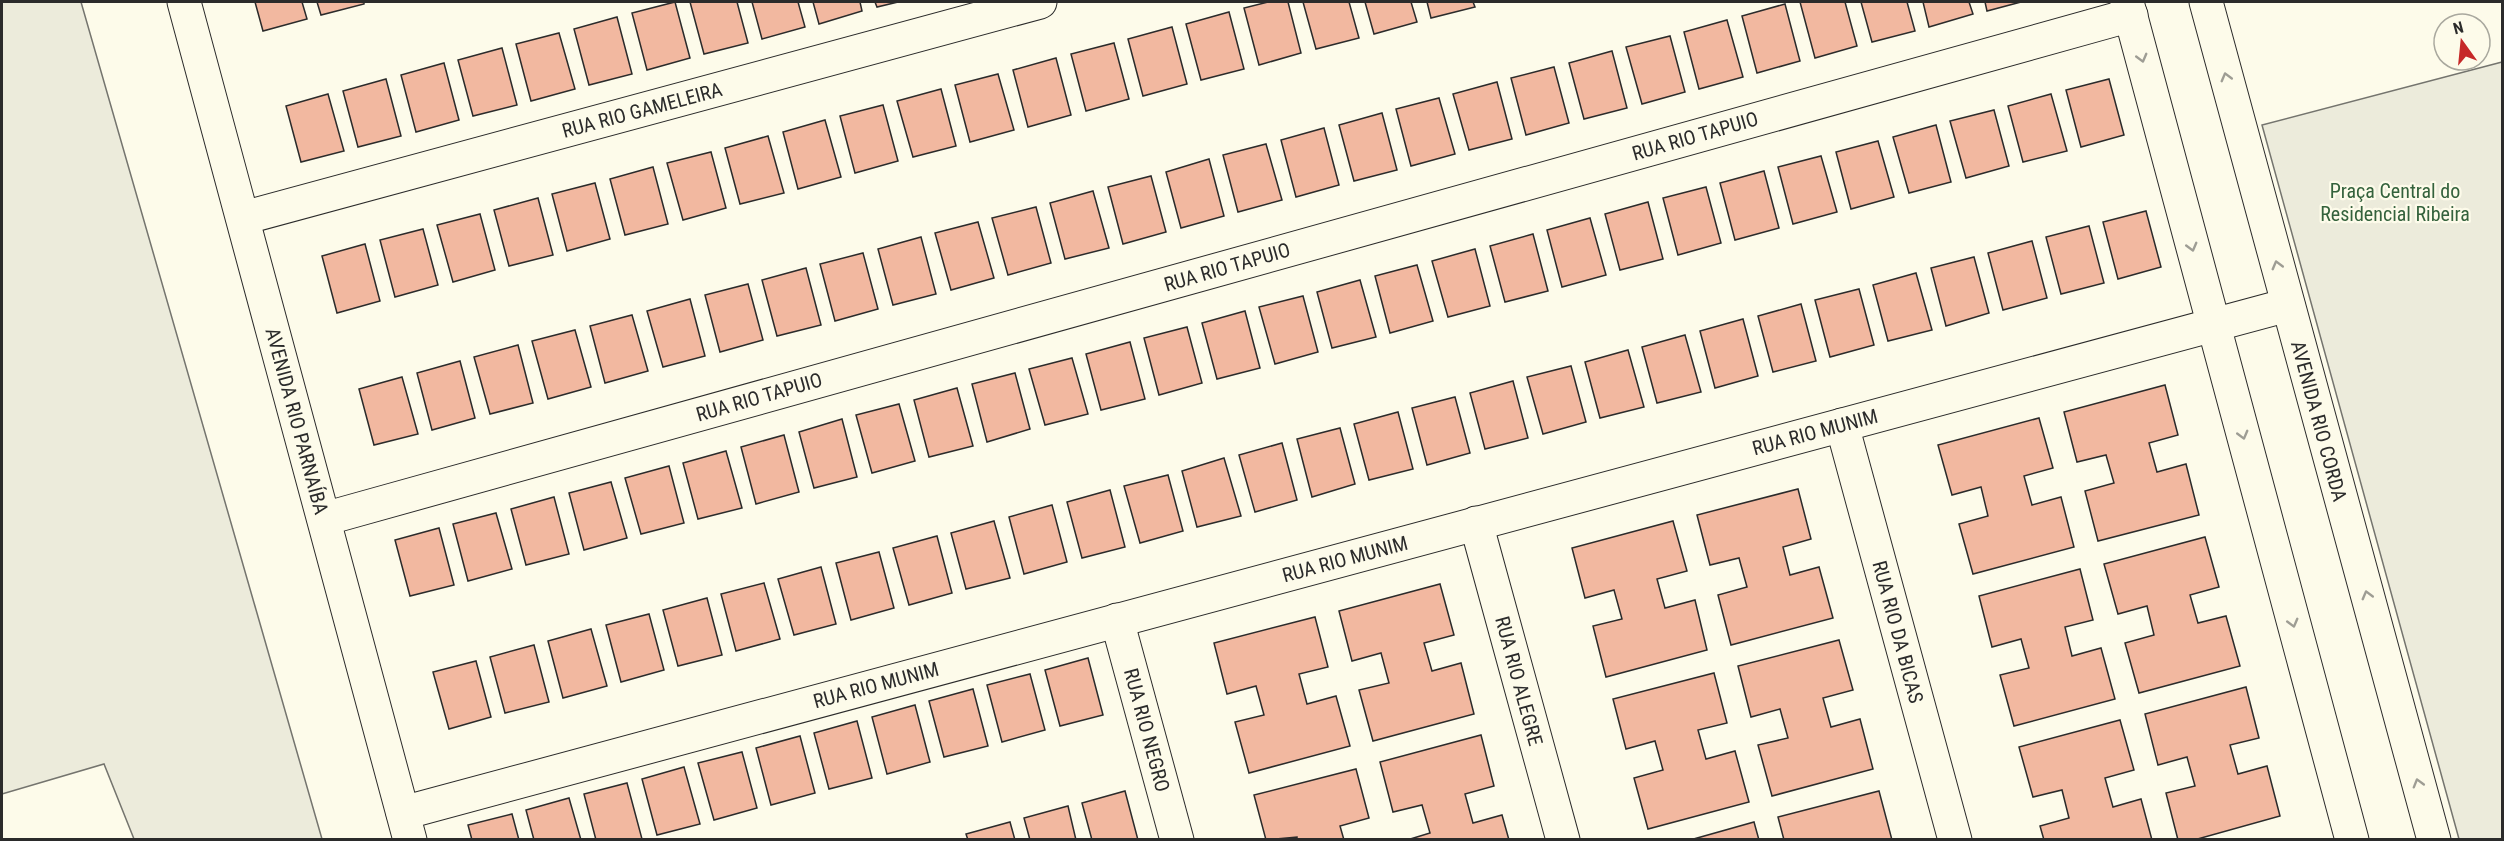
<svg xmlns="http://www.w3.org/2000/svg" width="2504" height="841" viewBox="0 0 2504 841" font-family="'Roboto Condensed',sans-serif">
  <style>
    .green { fill: #ecebdb; stroke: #74746e; stroke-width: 1.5 }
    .building { fill: #f2b8a0; stroke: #2b2b2b; stroke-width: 1.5 }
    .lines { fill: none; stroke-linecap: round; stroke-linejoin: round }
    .minor-casing { stroke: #2b2b2b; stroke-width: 35 }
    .tertiary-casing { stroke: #2b2b2b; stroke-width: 35 }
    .minor { stroke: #fdfbea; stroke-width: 33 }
    .tertiary { stroke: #fdfbea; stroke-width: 33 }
    .oneway { stroke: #9e9d94 }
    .labels { text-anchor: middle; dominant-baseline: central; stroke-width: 4.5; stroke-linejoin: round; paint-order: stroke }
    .street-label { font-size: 20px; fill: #2b2b2b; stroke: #fdfbea }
    .park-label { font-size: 20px; fill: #34623c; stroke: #fdfbea }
  </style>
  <rect width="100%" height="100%" fill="#fdfbea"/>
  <g class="green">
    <path d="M2 2H81L322 839H134L104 764 2 794Z"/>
    <path d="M2502 62V839H2459L2262 125Z"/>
  </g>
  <g class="building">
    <path d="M255 2H302L307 19 263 31Z"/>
    <path d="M317 2H364V4L321 15Z"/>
    <path d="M675 2 690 58 647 70 632 13Z"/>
    <path d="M690 2H737L748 43 704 54Z"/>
    <path d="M752 2H798L805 27 762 39Z"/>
    <path d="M813 2H860L862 11 819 24Z"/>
    <path d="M875 2H898L877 7Z"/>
    <path d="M1268 2H1288L1301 53 1259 65 1244 8Z"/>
    <path d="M1303 2H1349L1359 38 1316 49Z"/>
    <path d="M1365 2H1411L1417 22 1374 34Z"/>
    <path d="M1427 2H1473L1475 7 1431 18Z"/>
    <path d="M1800 2H1845L1857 46 1815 58Z"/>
    <path d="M1861 2H1907L1915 31 1872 42Z"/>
    <path d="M1923 2H1969L1973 14 1929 27Z"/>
    <path d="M1985 2H2021L1987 11Z"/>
    <path d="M1785 4 1800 61 1757 73 1742 16Z"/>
    <path d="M1229 12 1244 69 1201 80 1186 24Z"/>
    <path d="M617 17 632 74 589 85 574 29Z"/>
    <path d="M1727 20 1743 77 1699 89 1684 32Z"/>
    <path d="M1172 27 1187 84 1143 96 1128 39Z"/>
    <path d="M559 33 575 89 531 101 516 44Z"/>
    <path d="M1670 36 1685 92 1642 104 1626 47Z"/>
    <path d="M1114 43 1129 99 1086 111 1071 54Z"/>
    <path d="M502 48 517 105 473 116 458 60Z"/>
    <path d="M1612 51 1627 108 1584 119 1569 63Z"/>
    <path d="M1056 58 1071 115 1028 127 1013 70Z"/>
    <path d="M444 63 459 120 416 132 401 75Z"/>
    <path d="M1554 67 1569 123 1526 135 1511 78Z"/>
    <path d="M998 74 1014 130 970 142 955 85Z"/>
    <path d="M386 79 401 136 358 147 343 91Z"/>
    <path d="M2109 79 2124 135 2081 147 2066 90Z"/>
    <path d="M1497 82 1512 139 1469 150 1453 94Z"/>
    <path d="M941 89 956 146 913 157 897 101Z"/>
    <path d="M328 94 344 151 301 162 286 106Z"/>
    <path d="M2051 94 2067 151 2023 162 2008 106Z"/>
    <path d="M1439 98 1455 154 1411 166 1396 109Z"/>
    <path d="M883 105 898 161 855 173 840 116Z"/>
    <path d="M1994 110 2009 166 1966 178 1950 121Z"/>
    <path d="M1382 113 1397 170 1354 181 1339 125Z"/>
    <path d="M825 120 841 177 798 189 783 132Z"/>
    <path d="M1936 125 1951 182 1909 193 1893 137Z"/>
    <path d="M1324 128 1339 185 1296 197 1281 140Z"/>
    <path d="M768 136 784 193 740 204 725 148Z"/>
    <path d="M1878 141 1894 197 1851 209 1836 152Z"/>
    <path d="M1266 144 1282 200 1238 212 1223 155Z"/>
    <path d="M711 152 726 208 683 220 667 163Z"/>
    <path d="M1821 156 1837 212 1793 224 1778 167Z"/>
    <path d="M1209 159 1224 216 1181 228 1166 172Z"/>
    <path d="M653 167 668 224 625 235 610 179Z"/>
    <path d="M1764 171 1779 228 1735 240 1720 183Z"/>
    <path d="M1151 176 1166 232 1123 244 1108 187Z"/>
    <path d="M595 183 610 239 567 251 552 194Z"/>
    <path d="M1706 187 1721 243 1678 255 1663 198Z"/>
    <path d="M1093 191 1109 248 1065 259 1050 203Z"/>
    <path d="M538 198 553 255 509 266 494 210Z"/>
    <path d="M1648 202 1663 259 1620 270 1605 214Z"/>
    <path d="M1036 207 1051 263 1008 275 992 218Z"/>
    <path d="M2146 211 2161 267 2118 279 2103 222Z"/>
    <path d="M480 214 495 270 453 282 437 225Z"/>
    <path d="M1590 218 1606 275 1562 287 1547 230Z"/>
    <path d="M978 222 994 278 951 290 935 233Z"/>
    <path d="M2089 226 2104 283 2061 294 2046 237Z"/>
    <path d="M423 229 438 285 395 297 380 240Z"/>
    <path d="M1533 234 1548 291 1505 302 1490 246Z"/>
    <path d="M921 237 936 294 893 305 878 249Z"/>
    <path d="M2032 241 2047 298 2003 310 1988 253Z"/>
    <path d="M365 244 380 301 337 313 322 256Z"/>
    <path d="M1475 249 1490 306 1448 317 1432 261Z"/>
    <path d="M863 253 878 309 835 321 820 264Z"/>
    <path d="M1974 257 1989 313 1946 326 1931 268Z"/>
    <path d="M1417 265 1433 321 1390 333 1375 276Z"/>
    <path d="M806 268 821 325 777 336 762 280Z"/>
    <path d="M1916 273 1932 330 1888 341 1873 285Z"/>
    <path d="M1360 280 1376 337 1332 348 1317 292Z"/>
    <path d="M748 284 763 340 720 352 705 295Z"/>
    <path d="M1859 289 1874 345 1830 357 1815 300Z"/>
    <path d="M1303 296 1318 352 1275 364 1259 307Z"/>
    <path d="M690 299 705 356 663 367 647 311Z"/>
    <path d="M1801 304 1816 361 1773 372 1758 316Z"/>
    <path d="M1245 311 1260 368 1217 379 1202 323Z"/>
    <path d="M632 315 648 371 605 383 590 326Z"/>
    <path d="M1743 319 1758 376 1715 388 1700 331Z"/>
    <path d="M1187 327 1202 383 1159 395 1144 338Z"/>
    <path d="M575 330 591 387 548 399 532 341Z"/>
    <path d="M1685 335 1701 392 1657 403 1642 347Z"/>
    <path d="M1130 342 1145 399 1101 410 1086 354Z"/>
    <path d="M518 345 533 403 490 414 474 357Z"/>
    <path d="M1628 350 1644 407 1600 418 1585 362Z"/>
    <path d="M1072 358 1088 414 1045 425 1029 369Z"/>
    <path d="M460 361 475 418 432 430 417 373Z"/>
    <path d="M1571 366 1586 422 1543 434 1527 377Z"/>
    <path d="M1015 373 1030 429 987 442 972 384Z"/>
    <path d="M402 377 418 434 374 445 359 389Z"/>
    <path d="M1513 381 1528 438 1485 449 1470 393Z"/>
    <path d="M2165 385 2178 435 2149 443 2157 472 2186 464 2199 515 2098 541 2085 491 2114 483 2106 455 2077 462 2064 412Z"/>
    <path d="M957 388 973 446 929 457 914 400Z"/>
    <path d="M1455 397 1470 453 1427 465 1412 408Z"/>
    <path d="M899 404 915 461 872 473 856 415Z"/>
    <path d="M1398 412 1413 469 1369 480 1354 424Z"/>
    <path d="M2039 418 2053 468 2024 476 2032 505 2061 497 2074 547 1973 574 1959 524 1988 516 1981 487 1952 495 1938 445Z"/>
    <path d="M842 419 857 477 814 488 799 432Z"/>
    <path d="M1340 428 1355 484 1312 497 1297 439Z"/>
    <path d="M784 435 799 492 756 504 741 447Z"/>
    <path d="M1282 443 1297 500 1255 512 1239 455Z"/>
    <path d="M726 451 742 508 698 519 683 463Z"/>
    <path d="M1224 458 1241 516 1197 527 1182 471Z"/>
    <path d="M669 466 684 523 641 534 625 478Z"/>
    <path d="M1168 475 1183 531 1140 543 1124 486Z"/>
    <path d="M611 482 627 538 584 550 569 493Z"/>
    <path d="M1798 489 1811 539 1783 547 1790 575 1819 567 1833 618 1731 645 1718 595 1747 587 1739 558 1710 565 1697 515Z"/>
    <path d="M1110 490 1125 547 1082 558 1067 502Z"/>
    <path d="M554 497 569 554 526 565 511 509Z"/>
    <path d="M1052 505 1067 562 1024 574 1009 517Z"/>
    <path d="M496 513 512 569 468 581 453 524Z"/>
    <path d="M994 521 1010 578 966 589 951 533Z"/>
    <path d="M1673 521 1687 571 1657 579 1665 608 1695 600 1707 650 1606 677 1593 626 1622 619 1614 590 1585 598 1572 548Z"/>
    <path d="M439 528 454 585 410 596 395 540Z"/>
    <path d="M937 536 952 593 909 605 893 548Z"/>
    <path d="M2205 537 2219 587 2190 595 2198 623 2226 616 2240 666 2139 693 2125 643 2154 635 2147 606 2118 614 2104 564Z"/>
    <path d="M879 552 894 608 851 620 836 563Z"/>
    <path d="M821 567 836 624 794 635 778 579Z"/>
    <path d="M2080 569 2093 620 2065 627 2072 656 2101 648 2115 699 2014 726 2000 675 2029 668 2021 639 1992 647 1979 596Z"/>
    <path d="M764 583 780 639 736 651 721 594Z"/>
    <path d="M1440 584 1454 635 1424 643 1432 671 1461 663 1474 714 1373 741 1359 690 1389 683 1381 653 1352 661 1339 611Z"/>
    <path d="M707 598 722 655 678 666 663 610Z"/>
    <path d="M649 614 664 670 621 682 606 625Z"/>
    <path d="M1315 617 1328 667 1299 674 1307 704 1336 696 1350 746 1249 773 1235 722 1264 715 1256 686 1227 694 1214 643Z"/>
    <path d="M591 629 607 686 563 698 548 641Z"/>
    <path d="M1839 640 1853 690 1823 698 1831 727 1860 719 1873 769 1772 796 1758 745 1788 738 1780 709 1751 717 1738 666Z"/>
    <path d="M534 645 549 702 505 713 490 657Z"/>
    <path d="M1088 658 1103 715 1060 726 1045 670Z"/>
    <path d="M476 661 491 717 449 729 433 672Z"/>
    <path d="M1714 673 1727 723 1698 730 1706 759 1735 751 1749 802 1648 829 1634 778 1663 770 1655 741 1626 749 1613 699Z"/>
    <path d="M1030 674 1045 730 1002 742 987 685Z"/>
    <path d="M2246 687 2259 738 2230 745 2238 774 2267 766 2280 816 2194 840H2178L2166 793 2195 786 2187 757 2158 765 2145 714Z"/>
    <path d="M973 689 988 746 944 757 929 701Z"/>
    <path d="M915 705 930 762 887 774 872 717Z"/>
    <path d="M2120 720 2134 770 2105 778 2113 807 2141 799 2152 840H2044L2040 826 2069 818 2062 790 2033 797 2019 747Z"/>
    <path d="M857 721 872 778 829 789 814 733Z"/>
    <path d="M1481 735 1494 786 1465 794 1473 823 1502 815 1509 840H1407L1430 833 1422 805 1393 812 1380 762Z"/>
    <path d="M800 736 815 793 771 805 756 748Z"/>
    <path d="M742 752 757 808 714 820 698 763Z"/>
    <path d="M684 767 700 824 657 835 642 779Z"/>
    <path d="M1356 769 1369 818 1340 826 1344 840H1297V837L1266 840 1254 795Z"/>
    <path d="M627 783 642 839 596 840 584 794Z"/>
    <path d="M1125 791 1138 840H1092L1082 803Z"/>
    <path d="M1879 791 1892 840H1784L1778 817Z"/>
    <path d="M569 798 581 840H534L526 810Z"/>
    <path d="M1068 806 1076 840H1030L1024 818Z"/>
    <path d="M512 814 519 840H472L468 825Z"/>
    <path d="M1010 822 1015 840H968L966 834Z"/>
    <path d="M1754 822 1759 840H1690Z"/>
  </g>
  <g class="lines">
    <g class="minor-casing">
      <g id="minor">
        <path d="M243 218 1040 2"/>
        <path d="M1842 425 1955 840"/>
        <path d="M324 519 2131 15"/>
        <path d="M1476 523 1563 840"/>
        <path d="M1117 620 1177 840"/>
        <path d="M403 813 2288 305"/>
      </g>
    </g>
    <g class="tertiary-casing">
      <g id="tertiary">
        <path d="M184 2 410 840"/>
        <path d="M2127 2 2352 840"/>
        <path d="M2206 2 2434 840"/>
      </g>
    </g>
    <use href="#minor" class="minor"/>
    <use href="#tertiary" class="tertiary"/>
  </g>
  <defs><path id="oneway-chevron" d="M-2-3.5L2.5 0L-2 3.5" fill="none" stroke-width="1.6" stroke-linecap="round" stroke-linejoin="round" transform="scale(1.5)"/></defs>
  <g class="oneway">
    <use href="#oneway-chevron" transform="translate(2142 58) rotate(75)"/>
    <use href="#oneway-chevron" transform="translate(2226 77) rotate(-105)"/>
    <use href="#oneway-chevron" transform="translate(2192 247) rotate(75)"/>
    <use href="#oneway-chevron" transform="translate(2277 265) rotate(-105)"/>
    <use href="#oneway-chevron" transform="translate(2243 435) rotate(75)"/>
    <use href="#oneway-chevron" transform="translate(2367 595) rotate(-105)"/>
    <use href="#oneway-chevron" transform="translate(2293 623) rotate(75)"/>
    <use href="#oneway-chevron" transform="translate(2418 783) rotate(-106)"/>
  </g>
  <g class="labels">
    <g class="street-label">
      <text transform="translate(642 110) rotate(-15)">RUA RIO GAMELEIRA</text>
      <text transform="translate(1695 136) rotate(-16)">RUA RIO TAPUIO</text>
      <text transform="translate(1227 267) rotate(-16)">RUA RIO TAPUIO</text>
      <text transform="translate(759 397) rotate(-16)">RUA RIO TAPUIO</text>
      <text transform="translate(297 421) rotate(75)">AVENIDA RIO PARNAÍBA</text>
      <text transform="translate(2319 421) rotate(75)">AVENIDA RIO CORDA</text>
      <text transform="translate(1815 432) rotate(-15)">RUA RIO MUNIM</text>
      <text transform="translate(1345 559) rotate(-15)">RUA RIO MUNIM</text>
      <text transform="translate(1898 632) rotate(75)">RUA RIO DA BICAS</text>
      <text transform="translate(1519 681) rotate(75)">RUA RIO ALEGRE</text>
      <text transform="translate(876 685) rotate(-15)">RUA RIO MUNIM</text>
      <text transform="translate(1147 730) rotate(75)">RUA RIO NEGRO</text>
    </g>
    <g class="park-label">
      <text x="2395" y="191">Praça Central do<tspan x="2395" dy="23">Residencial Ribeira</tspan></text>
    </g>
  </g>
  <rect width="2504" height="841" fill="none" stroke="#2b2b2b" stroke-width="6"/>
  <g transform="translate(2462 42) rotate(345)"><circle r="28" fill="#fdfbea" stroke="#a9a89e" stroke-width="1.5"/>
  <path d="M0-4.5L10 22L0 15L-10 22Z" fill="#c62828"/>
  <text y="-9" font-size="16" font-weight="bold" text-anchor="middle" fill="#2b2b2b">N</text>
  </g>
</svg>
